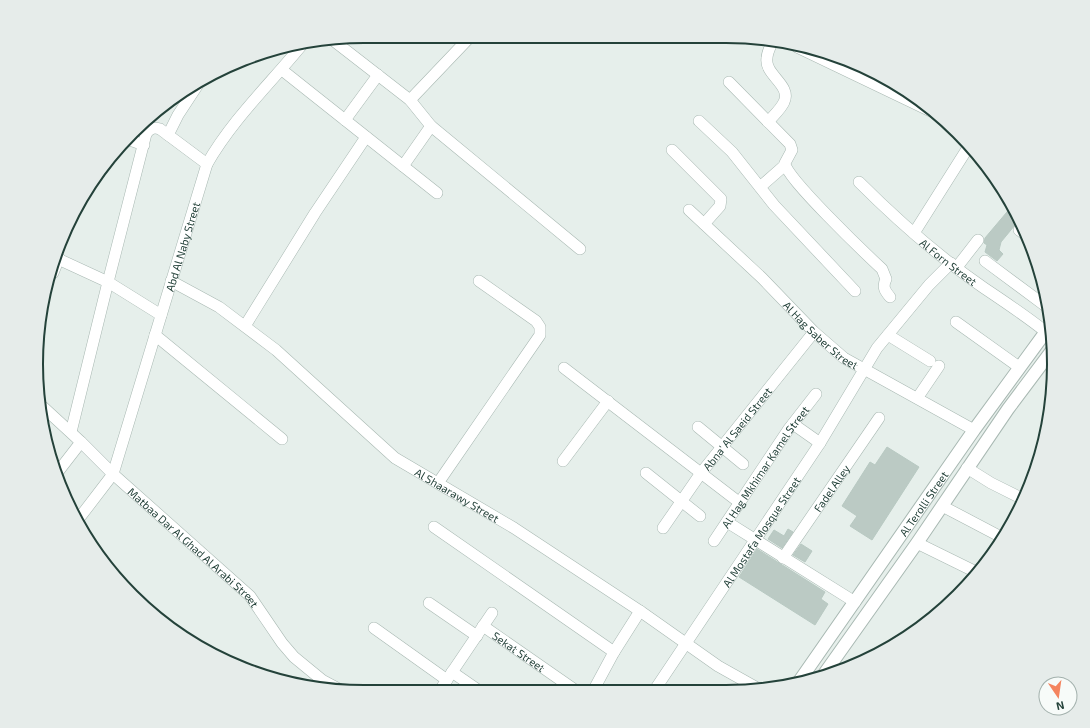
<svg xmlns="http://www.w3.org/2000/svg" width="1090" height="728" viewBox="0 0 1090 728" font-family="'Exo 2',sans-serif">
  <style>
    .building { fill: #bbcac4; stroke: #b8c9c2 }
    .lines { fill: none; stroke-linecap: round; stroke-linejoin: round }
    .minor-casing { stroke: #a8b8b2; stroke-width: 12 }
    .tertiary-casing { stroke: #a8b8b2; stroke-width: 14 }
    .minor { stroke: #fff; stroke-width: 11 }
    .tertiary { stroke: #fff; stroke-width: 12 }
    .labels { text-anchor: middle; dominant-baseline: central; stroke-width: 4; stroke-linejoin: round; paint-order: stroke }
    .street-label { font-size: 11px; fill: #24423a; stroke: #f7fbf9 }
    .rim { fill: none; stroke: #24423a; stroke-width: 2 }
  </style>
  <rect width="100%" height="100%" fill="#e6efeb"/>
  <g class="building">
    <path d="M1012 206 1020 219 1001 242 999 250 1003 254 997 261 985 252 987 245 984 243 985 238Z"/>
    <path d="M887 447 919 467 872 540 850 526 857 516 842 506 870 462 875 465Z"/>
    <path d="M788 529 793 532 782 548 768 539 774 530 784 536Z"/>
    <path d="M801 544 812 551 805 562 793 555Z"/>
    <path d="M757 549 825 592 821 599 828 604 815 625 739 577Z"/>
  </g>
  <g class="lines">
    <g class="minor-casing">
      <g id="minor">
        <path d="M334 41 410 100 431 126 580 249"/>
        <path d="M797 47 939 115"/>
        <path d="M282 70 437 193"/>
        <path d="M729 82 790 144 792 150 785 163C783 175 868 256 882 269L886 279C882 287 885 291 890 297"/>
        <path d="M410 100 470 37"/>
        <path d="M345 120 378 75"/>
        <path d="M699 121 732 152 774 205 855 291"/>
        <path d="M768 122C773 116 781 109 784 102 792 85 764 75 767 58 767 52 771 46 773 40"/>
        <path d="M168 135 178 115 199 83"/>
        <path d="M130 140 144 145"/>
        <path d="M672 150 721 199 720 206 704 224"/>
        <path d="M403 166 431 126"/>
        <path id="s1" d="M859 182C897 220 939 257 984 288 1005 302 1026 316 1046 332"/>
        <path d="M760 187 784 166"/>
        <path id="s2" d="M689 210 762 278 814 332 844 358 974 430"/>
        <path d="M1019 230 1027 236"/>
        <path d="M914 233 969 146"/>
        <path d="M56 258 108 282 161 315"/>
        <path d="M985 261 1047 307"/>
        <path d="M957 267 978 240"/>
        <path d="M53 273 59 258"/>
        <path id="s3" d="M171 281 219 307 276 350 395 458 514 528 640 611 718 666 759 689"/>
        <path d="M956 322 1019 367"/>
        <path d="M245 326 315 213 366 137"/>
        <path d="M155 335 282 439"/>
        <path d="M888 335 930 361"/>
        <path d="M564 368 740 503"/>
        <path d="M918 397 939 366"/>
        <path id="s4" d="M43 407 81 442 113 474 250 596 282 643 294 657 322 680 339 689"/>
        <path d="M793 424 820 443"/>
        <path d="M698 427 743 464"/>
        <path d="M71 432 108 282 146 134C150 128 154 127 160 129L207 164"/>
        <path d="M563 461 608 401"/>
        <path d="M967 468 991 483 1023 499"/>
        <path d="M57 473 81 442"/>
        <path d="M646 473 700 516"/>
        <path d="M438 483 540 335V327L536 321 479 281"/>
        <path d="M942 506 1003 538"/>
        <path id="s5" d="M77 521 113 474 207 164C232 120 269 85 301 46"/>
        <path d="M727 522 855 602"/>
        <path d="M434 527 614 652"/>
        <path id="s6" d="M663 528 701 473 814 332"/>
        <path id="s7" d="M714 541 788 430 816 394"/>
        <path d="M917 543 978 573"/>
        <path id="s8" d="M783 558 879 418"/>
        <path d="M429 603 477 636"/>
        <path id="s9" d="M483 626 575 690"/>
        <path d="M374 628 447 680"/>
        <path d="M452 672 478 690"/>
        <path d="M440 690 492 613"/>
        <path d="M593 691 614 652 640 611"/>
        <path id="s10" d="M654 691 820 443 877 348 929 285 951 263"/>
      </g>
    </g>
    <g class="tertiary-casing">
      <g id="tertiary">
        <path d="M822 677 917 543 1008 409 1053 349"/>
        <path id="s11" d="M798 683 974 430 1050 326"/>
      </g>
    </g>
    <use href="#minor" class="minor"/>
    <use href="#tertiary" class="tertiary"/>
  </g>
  <g class="labels">
    <g class="street-label">
      <text stroke="none"><textPath href="#s5" startOffset="297">Abd Al Naby Street</textPath></text>
      <text stroke="none"><textPath href="#s1" startOffset="120">Al Forn Street</textPath></text>
      <text stroke="none"><textPath href="#s2" startOffset="182">Al Hag Saber Street</textPath></text>
      <text stroke="none"><textPath href="#s6" startOffset="124">Abna' Al Saeid Street</textPath></text>
      <text stroke="none"><textPath href="#s7" startOffset="90">Al Hag Mkhimar Kamel Street</textPath></text>
      <text stroke="none"><textPath href="#s8" startOffset="85">Fadel Alley</textPath></text>
      <text stroke="none"><textPath href="#s3" startOffset="359">Al Shaarawy Street</textPath></text>
      <text stroke="none"><textPath href="#s11" startOffset="219">Al Terolli Street</textPath></text>
      <text stroke="none"><textPath href="#s10" startOffset="192">Al Mostafa Mosque Street</textPath></text>
      <text stroke="none"><textPath href="#s4" startOffset="206">Matbaa Dar Al Ghad Al Arabi Street</textPath></text>
      <text stroke="none"><textPath href="#s9" startOffset="44">Sekat Street</textPath></text>
    </g>
  </g>
  <path d="M0 0H1090V728H0ZM364 43H726A321 321 0 0 1 1047 364V364A321 321 0 0 1 726 685H364A321 321 0 0 1 43 364V364A321 321 0 0 1 364 43Z" fill="#e6ecea" fill-rule="evenodd"/>
  <path class="rim" d="M364 43H726A321 321 0 0 1 1047 364V364A321 321 0 0 1 726 685H364A321 321 0 0 1 43 364V364A321 321 0 0 1 364 43Z"/>
  <g transform="translate(1058 696) rotate(167)"><circle r="19" fill="#f7fbf9" stroke="#a3b1ad"/>
  <path d="M0-3L7 15L0 10L-7 15Z" fill="#f4845f"/>
  <text y="-6" font-size="11" font-weight="bold" text-anchor="middle" fill="#24423a">N</text>
  </g>
</svg>
